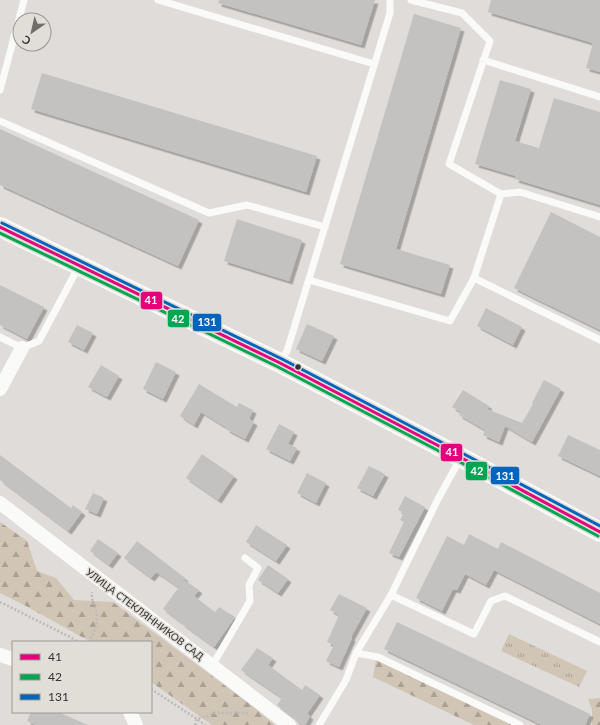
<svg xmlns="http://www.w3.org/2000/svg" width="600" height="725" viewBox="0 0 600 725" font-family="Lato,sans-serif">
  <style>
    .forest { fill: url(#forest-firs) }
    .park { fill: url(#park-tufts) }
    .building { fill: #c4c2c0; filter: url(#shadow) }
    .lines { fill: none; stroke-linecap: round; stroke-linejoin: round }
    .path { stroke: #bcbbba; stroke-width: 2.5; stroke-dasharray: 2 2; stroke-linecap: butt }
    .service { stroke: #fafaf9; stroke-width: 7 }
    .minor { stroke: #fafaf9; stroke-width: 14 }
    .secondary { stroke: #fafaf9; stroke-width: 20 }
    .bus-1-casing { stroke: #e1ddd7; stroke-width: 6 }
    .bus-2-casing { stroke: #e1ddd7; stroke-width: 6 }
    .bus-3-casing { stroke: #e1ddd7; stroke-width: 6 }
    .bus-1 { stroke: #e5007d; stroke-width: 3 }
    .bus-2 { stroke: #00a651; stroke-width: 3 }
    .bus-3 { stroke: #0065bd; stroke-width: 3 }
    .bus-dot { fill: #343230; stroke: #e1ddd7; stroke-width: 1.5 }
    .labels { text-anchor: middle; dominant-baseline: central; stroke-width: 3; stroke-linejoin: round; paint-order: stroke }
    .street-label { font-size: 10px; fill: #343230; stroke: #e1ddd7 }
    .line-badge { stroke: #e1ddd7; stroke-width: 1.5 }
    .badge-label { font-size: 11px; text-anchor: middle; font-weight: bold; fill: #fff }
  </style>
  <defs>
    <pattern id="forest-firs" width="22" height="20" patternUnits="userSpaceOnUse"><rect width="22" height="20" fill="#d1c5b5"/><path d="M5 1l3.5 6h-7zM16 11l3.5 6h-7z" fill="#aaa194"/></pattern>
    <pattern id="park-tufts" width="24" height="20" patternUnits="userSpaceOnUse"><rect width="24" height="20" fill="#d1c5b5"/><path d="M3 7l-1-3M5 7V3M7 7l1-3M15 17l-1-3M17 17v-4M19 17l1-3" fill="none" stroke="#aaa194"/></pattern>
    <filter id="shadow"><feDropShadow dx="3.5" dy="3.5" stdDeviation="0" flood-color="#0004"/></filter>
  </defs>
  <rect width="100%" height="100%" fill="#dfdcd9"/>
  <g class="forest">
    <path d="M0 522 27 541 37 571 56 578 74 600 113 602 255 708 275 725H212L151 682V642H91L24 605 0 593Z"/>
    <path d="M376 660 514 725H474L373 677Z"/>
    <path d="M600 698V725H592V709L588 699Z"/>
  </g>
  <path class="park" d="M509 634 587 671 579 687 501 651Z"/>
  <g class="building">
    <path d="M219 0H375L361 45 218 3Z"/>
    <path d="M491 0H600V72L586 68 593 43 488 12Z"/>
    <path d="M414 14 461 28 396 249 450 265 441 294 340 264Z"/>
    <path d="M42 73 317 156 306 192 31 109Z"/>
    <path d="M500 80 531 89 515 141 539 148 554 98 600 112V205L515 179 516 176 475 164Z"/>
    <path d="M0 129 199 220 178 266 0 185Z"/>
    <path d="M551 212 600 237V330L514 288Z"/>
    <path d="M237 219 302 240 289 281 224 261Z"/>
    <path d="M0 285 44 307 27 339 0 325Z"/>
    <path d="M486 308 522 327 513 345 477 326Z"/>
    <path d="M307 324 334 336 322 361 296 349Z"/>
    <path d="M77 325 93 333 84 350 68 342Z"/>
    <path d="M156 362 176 372 163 399 143 389Z"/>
    <path d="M101 365 119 376 107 397 88 387Z"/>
    <path d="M544 380 561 389 532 442 505 426 499 442 483 435 485 430 459 415 461 412 452 407 463 390 489 406 487 409 522 423 533 404 532 403Z"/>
    <path d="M199 384 237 407 239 403 253 410 249 419 254 422 245 439 226 429 227 428 201 412 194 425 180 416Z"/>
    <path d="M279 424 294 432 288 444 297 448 290 461 266 449Z"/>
    <path d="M568 435 600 450V476L558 456Z"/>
    <path d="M202 454 234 476 218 500 186 478Z"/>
    <path d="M0 455 71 508 73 505 82 512 68 531 0 480Z"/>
    <path d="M369 466 385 474 373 496 357 488Z"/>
    <path d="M307 473 326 483 316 503 297 493Z"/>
    <path d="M93 493 104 498 97 514 85 509Z"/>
    <path d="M405 496 425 507 399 557 389 553 404 522 400 520 404 513 398 510Z"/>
    <path d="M256 525 287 545 276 561 246 542Z"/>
    <path d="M469 534 498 549 501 542 600 593V624L494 570 486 585 465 574 457 590 453 589 442 611 416 598 447 536 464 545Z"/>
    <path d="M98 539 118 553 109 565 90 551Z"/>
    <path d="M137 541 185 578 178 587 156 572 151 578 124 558Z"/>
    <path d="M268 565 288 579 278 593 258 580Z"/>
    <path d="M184 580 199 590 194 596 215 612 219 607 235 617 214 647 196 634 182 624V623L163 609Z"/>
    <path d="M339 594 367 608 351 637 352 638 339 667 326 661 334 645 327 642 339 615 330 610Z"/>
    <path d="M397 622 590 714 585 725H542L384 649Z"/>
    <path d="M257 648 273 658 268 665 302 690 305 685 320 695 307 714 310 716 305 725H302L297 722 294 718 277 705 282 698 241 670Z"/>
    <path d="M31 712H58L88 725H36L27 721Z"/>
  </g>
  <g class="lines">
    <g class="path">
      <path d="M0 602 70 637 78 642"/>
      <path d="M88 642C95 633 99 623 96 611 94 605 91 599 92 592"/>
      <path d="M151 689 197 719 205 725"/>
      <path d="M195 725 197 719 216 713H249"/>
    </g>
    <g class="service">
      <path d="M158 0 374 64"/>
      <path d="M411 0 462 13 490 41 449 164 501 194 474 278"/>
      <path d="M483 60 600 97"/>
      <path d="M0 90 24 0"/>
      <path d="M0 121 209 213 247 205 325 227"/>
      <path d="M501 194 520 192 600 217"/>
      <path d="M309 280 450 321 474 278 600 340"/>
      <path d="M0 337 22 348 39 341 79 266"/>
      <path d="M281 361 287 351 390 13V0"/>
      <path d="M391 595 474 634 491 601 505 596 600 642"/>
      <path d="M356 653 378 657 520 725"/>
      <path d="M212 666 250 601 249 585 258 568 245 558"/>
      <path d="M319 725 346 680 356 653 391 595 438 499 460 459"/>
    </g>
    <g class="minor">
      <path d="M0 389 22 348"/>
      <path d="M0 503 289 725"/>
      <path d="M0 655 13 659"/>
      <path d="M130 712 136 725"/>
    </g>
    <path class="secondary" d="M0 227 280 363 460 457 600 532"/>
    <g class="bus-1-casing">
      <path id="bus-1" d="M0 227 280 363 460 457 600 532"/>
    </g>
    <g class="bus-2-casing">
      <path id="bus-2" d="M0 233 278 367 458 461 598 536"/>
    </g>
    <g class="bus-3-casing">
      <path id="bus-3" d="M2 223 282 359 462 453 600 526"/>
    </g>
    <use href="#bus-1" class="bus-1"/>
    <use href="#bus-2" class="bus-2"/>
    <use href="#bus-3" class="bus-3"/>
  </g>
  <circle class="bus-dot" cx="298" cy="367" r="3.5"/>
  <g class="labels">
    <g class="street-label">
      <text transform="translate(145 614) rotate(37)">УЛИЦА СТЕКЛЯННИКОВ САД</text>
    </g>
  </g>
  <g class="line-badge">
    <rect x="140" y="291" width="23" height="19" rx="4" fill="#e5007d"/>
    <rect x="167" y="309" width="23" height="19" rx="4" fill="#00a651"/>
    <rect x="192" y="313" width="30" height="19" rx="4" fill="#0065bd"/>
    <rect x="440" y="443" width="23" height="19" rx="4" fill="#e5007d"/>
    <rect x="465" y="461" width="23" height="20" rx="4" fill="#00a651"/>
    <rect x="490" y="466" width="30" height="19" rx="4" fill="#0065bd"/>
  </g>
  <g class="badge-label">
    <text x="151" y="304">41</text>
    <text x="178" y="323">42</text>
    <text x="207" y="326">131</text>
    <text x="452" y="456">41</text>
    <text x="477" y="475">42</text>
    <text x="505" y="480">131</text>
  </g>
  <rect x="12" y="641" width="140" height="72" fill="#e1ddd7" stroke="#9c9994"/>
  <rect x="20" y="654" width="20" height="6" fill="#e5007d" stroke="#9c9994"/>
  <text x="48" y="661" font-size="12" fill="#343230">41</text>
  <rect x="20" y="674" width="20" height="6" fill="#00a651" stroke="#9c9994"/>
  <text x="48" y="681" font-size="12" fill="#343230">42</text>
  <rect x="20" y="694" width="20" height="6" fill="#0065bd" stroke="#9c9994"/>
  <text x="48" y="701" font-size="12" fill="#343230">131</text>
  <g transform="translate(32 32) rotate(214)"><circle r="19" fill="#e1ddd7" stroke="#9c9994"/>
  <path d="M0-3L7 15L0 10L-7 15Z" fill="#706e6b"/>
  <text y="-6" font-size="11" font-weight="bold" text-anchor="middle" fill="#343230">С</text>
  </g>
</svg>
